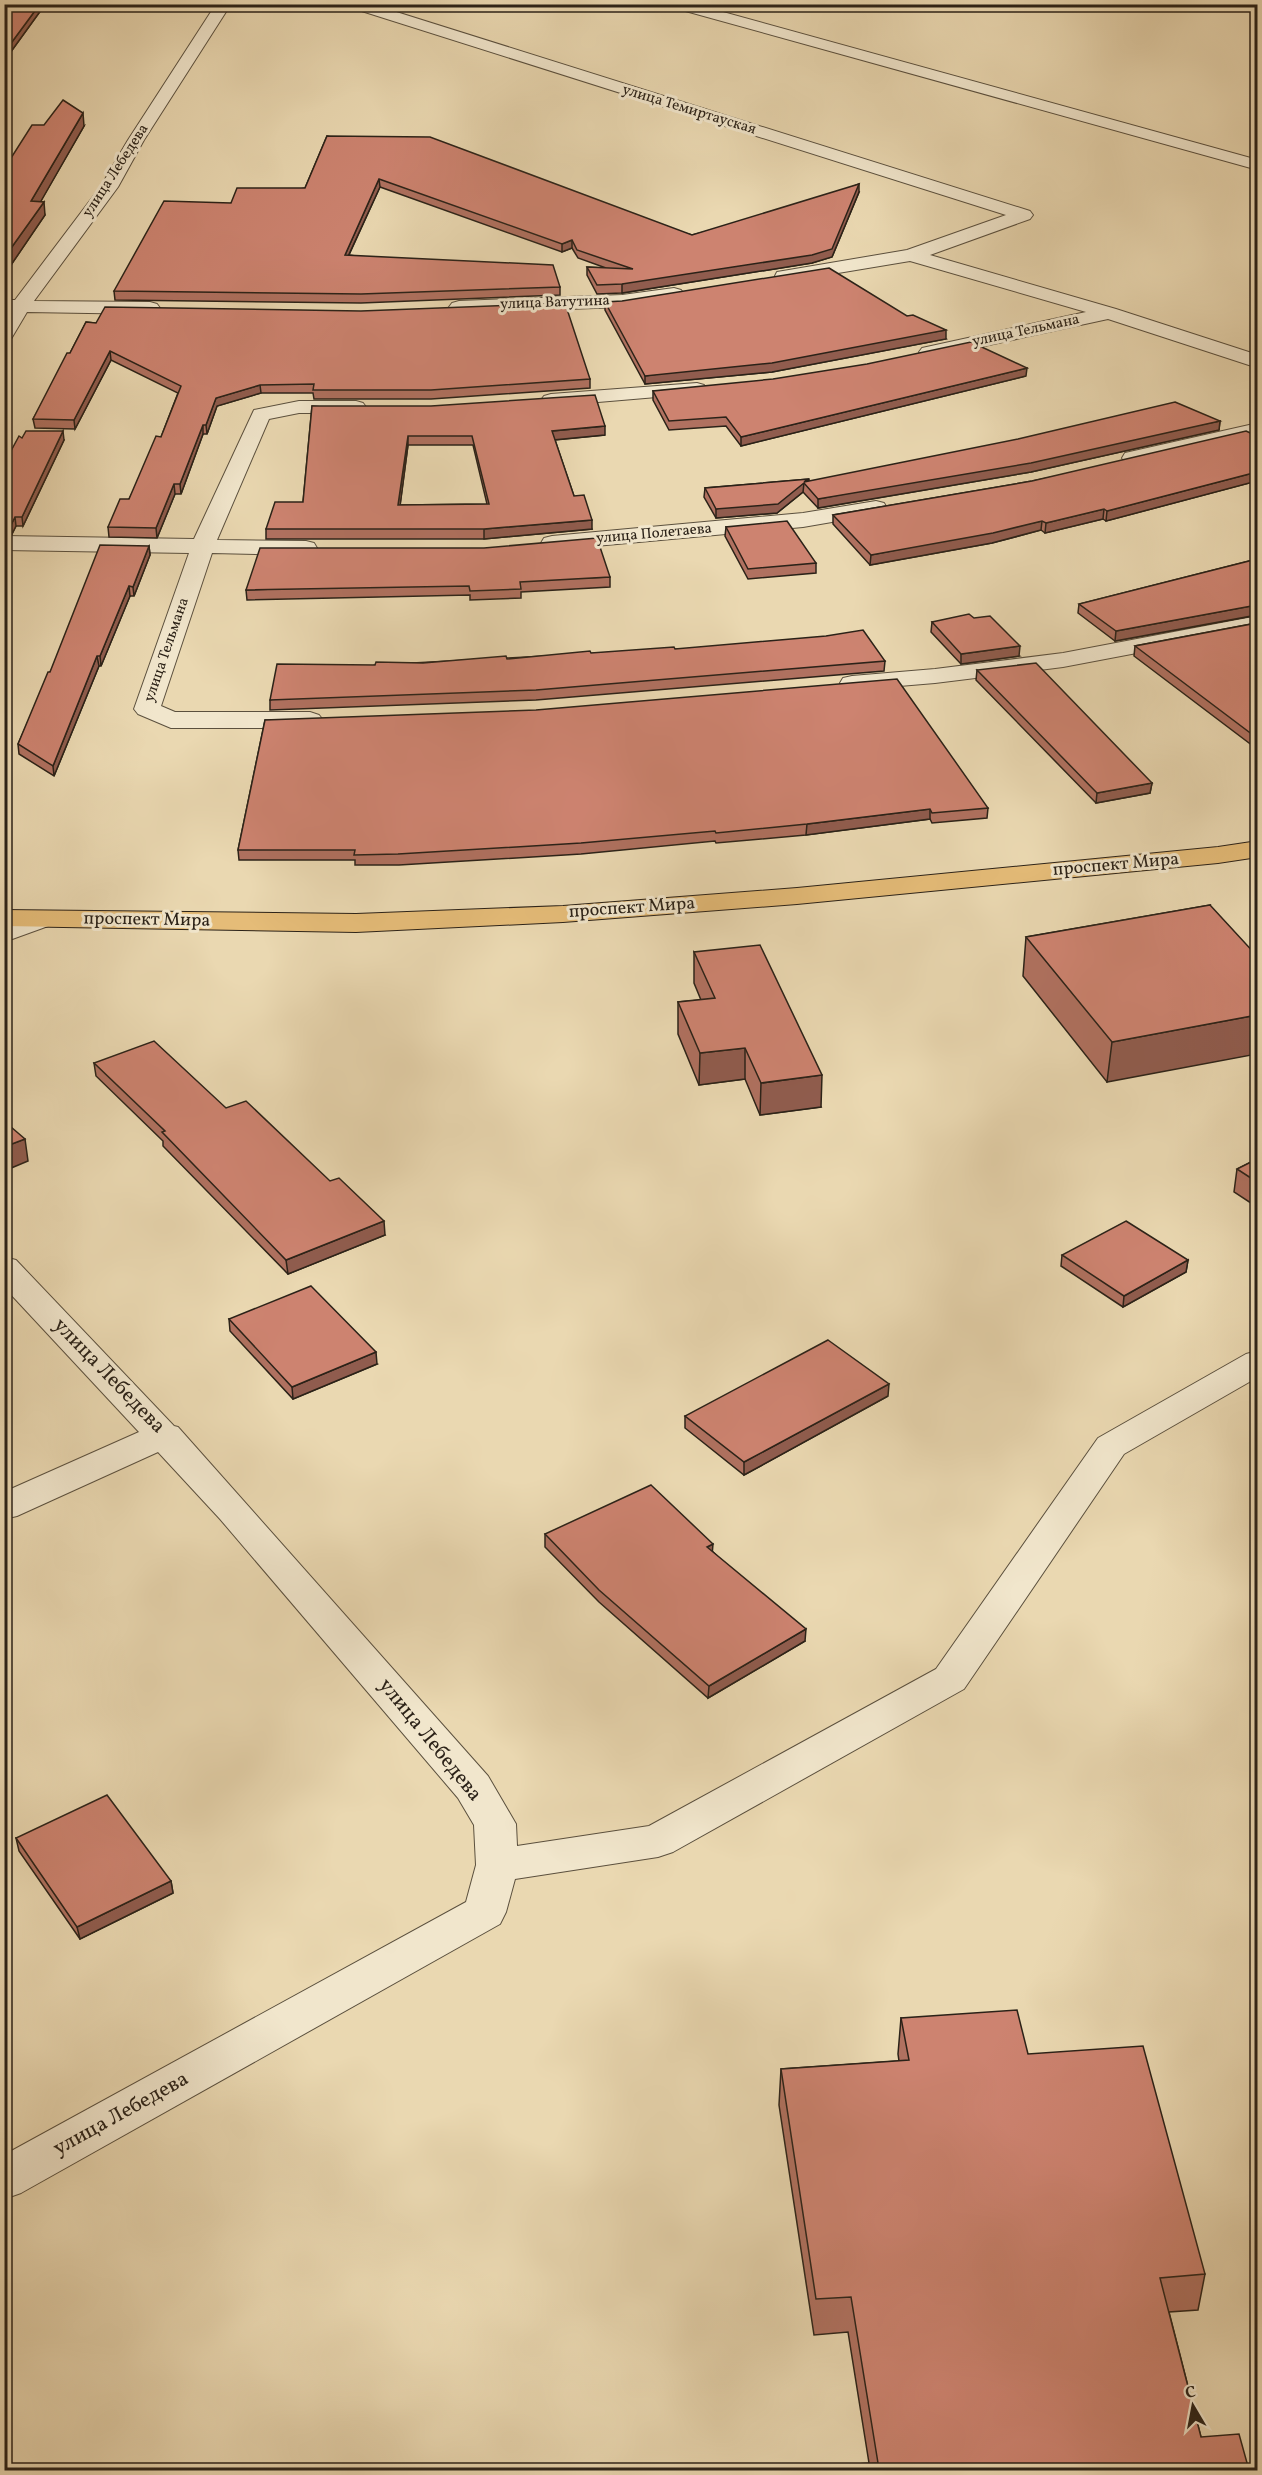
<svg xmlns="http://www.w3.org/2000/svg" width="1262" height="2475" viewBox="0 0 1262 2475" font-family="Vollkorn,serif">
  <style>
    .lines { fill: none; stroke-linecap: round; stroke-linejoin: round }
    .minor-casing { stroke: #5b503e; stroke-width: 2 }
    .major-casing { stroke: #2b2218; stroke-width: 2 }
    .minor { fill: #f1e6cc; fill-rule: evenodd }
    .major { fill: #e5bc78; fill-rule: evenodd }
    .wall { fill: #b07160; stroke: #2b2218; stroke-width: 1.5; fill-rule: evenodd }
    .shaded-wall { fill: #905c4e; stroke: #2b2218; stroke-width: 1.5 }
    .building { fill: #cd8370; stroke: #2b2218; stroke-width: 1.5; fill-rule: evenodd }
    .labels { text-anchor: middle; dominant-baseline: central; stroke-width: 6; stroke-linejoin: round; paint-order: stroke }
    .far-street-label { font-size: 15px; fill: #2b2218; stroke: #f1e6cc }
    .street-label { font-size: 18px; fill: #2b2218; stroke: #f1e6cc }
    .near-street-label { font-size: 21px; fill: #2b2218; stroke: #f1e6cc }
  </style>
  <rect width="100%" height="100%" fill="#ead8b1"/>
  <filter id="stains"><feTurbulence type="fractalNoise" baseFrequency=".00333" numOctaves="4"/><feColorMatrix values="0 0 0 0 .2 0 0 0 0 .09 0 0 0 0 .02 0 0 0 .5 -.17"/></filter>
  <radialGradient id="worn" r=".72"><stop offset=".6" stop-color="#630" stop-opacity="0"/><stop offset="1" stop-color="#630" stop-opacity=".3"/></radialGradient>
  <g class="lines">
    <g class="minor-casing">
      <g id="minor">
        <path d="M216 4H231L144 140 118 187 34 301 150 302 157 304 160 308 157 312 150 314 27 312 11 339 4 341V317L8 312H4V300H15L101 186 128 140Z"/>
        <path d="M347 4H371L1030 211 1033 215 1030 219 930 255 1116 309 1258 355V368L1108 319 929 358 922 356 919 352 922 348 1086 312 910 261 784 282 777 280 775 276 777 272 907 250 1006 215 349 7Z"/>
        <path d="M669 4H694L1258 160V170L671 7Z"/>
        <path d="M674 288 681 290 684 294 681 298 622 307 459 313 452 311 449 307 452 303 459 301 622 295Z"/>
        <path d="M697 383 704 385 707 389 704 393 551 406 544 404 541 400 544 396 551 394Z"/>
        <path d="M299 401H356L363 403 366 407 363 411 356 413H299L269 419 217 540 306 541 314 543 317 548 314 553 306 555 212 553 161 706 175 712H310L319 715 323 720 319 725 310 728H171L138 714 134 709 189 553 4 550V536L194 539 254 410Z"/>
        <path d="M1258 423V435L1133 464 1125 463 1122 458 1125 453Z"/>
        <path d="M876 501 884 503 887 508 884 513 803 527 552 550 544 548 541 543 544 538 552 536 803 513Z"/>
        <path d="M1258 616V630L1063 667 935 683 852 690 843 688 840 683 843 678 852 676 935 669 1063 653Z"/>
        <path d="M41 911 51 913 55 919 51 925 4 942V924Z"/>
        <path d="M4 1257 16 1260 174 1426 178 1427 488 1776 516 1824 517 1846 649 1826 936 1669 1098 1438 1246 1354 1258 1351V1377L1124 1454 964 1689 673 1852 658 1857 515 1879 506 1912 500 1924 21 2193 4 2199V2155L466 1902 476 1865 474 1825 458 1798 220 1519 158 1452 17 1516 4 1519V1492L139 1432 4 1287Z"/>
      </g>
    </g>
    <g class="major-casing">
      <path id="major" d="M1258 841V857L1218 863 797 904 563 922 356 932 4 926V910L356 914 563 906 797 888 1218 847Z"/>
    </g>
    <use href="#minor" class="minor"/>
    <use href="#major" class="major"/>
  </g>
  <g class="wall">
    <path d="M4 4H44V6L10 53H4Z"/>
    <path d="M84 126 40 202 45 215 11 265H4V169Z"/>
    <path d="M327 136 692 235 859 192 832 257 812 263 622 293 597 294 587 275V267L606 268 578 258 572 248 562 252 380 187 349 255 560 287V295L361 303 115 300 114 291 231 203 305 188Z"/>
    <path d="M605 302 907 316 946 339 772 372 645 384 605 310Z"/>
    <path d="M86 322 590 379V388L431 399H314L313 393H261L217 406 207 434H203L181 494H175L157 538 109 537 108 527 129 499 161 437 178 393 111 360 75 429 35 428 33 419 70 353Z"/>
    <path d="M1026 376 741 446 726 426 669 430 653 400V391Z"/>
    <path d="M312 406 605 435 555 440 574 496 592 529 484 539H266V529L303 502ZM408 445H473L487 504 400 505Z"/>
    <path d="M1220 421 1219 430 1031 472 818 508 803 492 777 513 716 518 704 497 705 488 809 479V482Z"/>
    <path d="M1257 436V481L1106 521 1103 519 1045 533 1041 530 992 543 870 565 833 524V515L1032 481Z"/>
    <path d="M22 438 64 440 23 526H16L12 534H4V464Z"/>
    <path d="M726 527 816 563V573L748 579 725 536Z"/>
    <path d="M149 546 150 555 134 596H130L101 666H99L54 776 19 754 18 744 50 672Z"/>
    <path d="M1257 559V615L1115 641 1078 613 1079 604Z"/>
    <path d="M610 577V587L521 592V598L470 600V595L247 600 246 590Z"/>
    <path d="M932 622 1019 656 961 664 931 632Z"/>
    <path d="M1257 623V749L1134 656 1135 646Z"/>
    <path d="M675 649 885 661 884 671 536 700 270 710V700L375 665Z"/>
    <path d="M977 670 1152 783 1150 793 1096 803 976 680Z"/>
    <path d="M265 720 988 808 987 818 932 823 930 819 806 835 716 843 715 841 581 854 399 865H355V860H239L238 850Z"/>
    <path d="M1210 905 1107 1082 1023 976 1026 937Z"/>
    <path d="M694 952 821 1107 760 1115 745 1079 699 1085 678 1034V1002L701 1000 694 983Z"/>
    <path d="M94 1063 226 1108 385 1235 288 1274 163 1146V1141L96 1076Z"/>
    <path d="M1257 1159V1207L1234 1192 1237 1169Z"/>
    <path d="M1062 1255 1188 1260 1186 1272 1123 1307 1061 1266Z"/>
    <path d="M229 1319 377 1364 293 1399 230 1331Z"/>
    <path d="M888 1396 744 1475 685 1428V1416Z"/>
    <path d="M545 1534 712 1551 805 1641 708 1698 599 1602 545 1547Z"/>
    <path d="M16 1838 171 1881 173 1893 80 1939 19 1851Z"/>
    <path d="M901 2018 1028 2054 1205 2274 1198 2310 1169 2312 1201 2437 1249 2470H834V2466L869 2463 848 2332 814 2335 779 2105 781 2069 899 2061 898 2054Z"/>
  </g>
  <g class="shaded-wall">
    <path d="M40 4H44V6L10 53 9 46Z"/>
    <path d="M83 113 84 126 33 215 31 201Z"/>
    <path d="M379 179 380 187 345 263V255Z"/>
    <path d="M859 184V192L832 257 812 263 622 293V284Z"/>
    <path d="M44 202 45 215 11 265 9 251Z"/>
    <path d="M572 240V248L562 252V244Z"/>
    <path d="M946 330V339L772 372 645 384V376Z"/>
    <path d="M110 351 111 360 75 429 74 420Z"/>
    <path d="M1027 368 1026 376 741 446V437Z"/>
    <path d="M260 385 261 393 217 406 207 434 206 425 216 398Z"/>
    <path d="M1220 421 1219 430 1031 472 818 508V499Z"/>
    <path d="M203 425V434L181 494 180 484Z"/>
    <path d="M605 426V435L553 440 552 431Z"/>
    <path d="M63 431 64 440 23 526 22 517Z"/>
    <path d="M408 436V445L399 514 398 505Z"/>
    <path d="M1257 472V481L1106 521 1107 511Z"/>
    <path d="M804 483 803 492 777 513 716 518V509Z"/>
    <path d="M174 484 175 494 157 538 156 528Z"/>
    <path d="M1104 509 1103 519 1045 533 1046 523Z"/>
    <path d="M15 517 16 526 12 534 11 525Z"/>
    <path d="M592 520V529L484 539V529Z"/>
    <path d="M1042 521 1041 530 992 543 870 565 871 555Z"/>
    <path d="M149 546 150 555 134 596 133 587Z"/>
    <path d="M129 586 130 596 101 666 100 656Z"/>
    <path d="M1257 605V615L1115 641 1116 631Z"/>
    <path d="M1020 646 1019 656 961 664V654Z"/>
    <path d="M97 656 99 666 54 776 53 766Z"/>
    <path d="M1152 783 1150 793 1096 803 1097 793Z"/>
    <path d="M930 809V819L806 835 807 824Z"/>
    <path d="M1257 1015V1054L1107 1082 1112 1042Z"/>
    <path d="M745 1048V1079L699 1085 700 1053Z"/>
    <path d="M822 1075 821 1107 760 1115 761 1083Z"/>
    <path d="M25 1139 28 1161 4 1171V1147Z"/>
    <path d="M384 1221 385 1235 288 1274 286 1260Z"/>
    <path d="M1188 1260 1186 1272 1123 1307 1124 1296Z"/>
    <path d="M376 1352 377 1364 293 1399 292 1387Z"/>
    <path d="M889 1384 888 1396 744 1475V1462Z"/>
    <path d="M713 1544 712 1556 707 1547Z"/>
    <path d="M806 1629 805 1641 708 1698 709 1686Z"/>
    <path d="M171 1881 173 1893 80 1939 77 1927Z"/>
  </g>
  <g class="building">
    <path d="M4 4H40L9 46H4Z"/>
    <path d="M63 100 83 113 31 201 44 202 9 251H4V169L32 125H44Z"/>
    <path d="M327 136 430 137 692 235 859 184 832 249 812 255 622 284 597 285 587 267 633 269 577 250 572 240 562 244 379 179 345 255 553 265 560 287 361 294 114 291 164 201 231 203 237 188H305Z"/>
    <path d="M829 268 907 316 913 315 946 330 772 363 645 376 605 302 622 301Z"/>
    <path d="M565 303 590 379 431 390H313L314 384 260 385 216 398 206 425H203L180 484H174L156 528 108 527 120 499H129L156 436 161 437 181 386 110 351 74 420 33 419 67 353H70L86 322 96 323 105 307 361 311Z"/>
    <path d="M971 342 1027 368 741 437 726 417 669 421 653 391 773 379 867 364Z"/>
    <path d="M595 395 605 426 552 431 574 496 584 495 592 520 484 529H266L275 502H303L312 406H431ZM408 436H472L489 504 398 505Z"/>
    <path d="M1175 402 1220 421 1031 463 818 499 804 483 778 504 716 509 705 488 809 479 804 482 1018 439Z"/>
    <path d="M26 431H63L22 517H15L11 525H4V464L19 436 22 438Z"/>
    <path d="M1246 431 1257 436V472L1107 511 1104 509 1046 523 1042 521 993 533 871 555 833 515 1032 481Z"/>
    <path d="M787 521 816 563 748 569 726 527Z"/>
    <path d="M597 538 610 577 520 582 521 589 470 591 469 586 246 590 260 548H484Z"/>
    <path d="M100 545 149 546 133 587 129 586 100 656H97L53 766 18 744 48 672H50Z"/>
    <path d="M1257 559V605L1116 631 1079 604Z"/>
    <path d="M969 614 974 618 990 616 1020 646 961 654 932 622Z"/>
    <path d="M1257 623V738L1135 646Z"/>
    <path d="M863 630 885 661 536 690 270 700 277 664 375 665 376 662 423 663 506 656 507 659 590 651 591 653 674 647 675 649 826 636Z"/>
    <path d="M1036 663 1152 783 1097 793 977 670Z"/>
    <path d="M897 679 988 808 932 813 930 809 807 824 716 833 715 831 581 843 398 854 354 855 355 850H238L265 720 536 710Z"/>
    <path d="M1210 905 1257 956V1015L1112 1042 1026 937Z"/>
    <path d="M760 945 822 1075 761 1083 745 1048 700 1053 678 1002 715 998 694 952Z"/>
    <path d="M154 1041 226 1108 246 1101 330 1181 339 1178 384 1221 286 1260 162 1132 165 1131 94 1063Z"/>
    <path d="M4 1121 25 1139 4 1147Z"/>
    <path d="M1257 1159V1182L1237 1169Z"/>
    <path d="M1126 1221 1188 1260 1124 1296 1062 1255Z"/>
    <path d="M311 1286 376 1352 292 1387 229 1319Z"/>
    <path d="M828 1340 889 1384 744 1462 685 1416Z"/>
    <path d="M651 1485 713 1544 707 1547 806 1629 709 1686 599 1590 545 1534Z"/>
    <path d="M107 1795 171 1881 77 1927 16 1838Z"/>
    <path d="M1017 2010 1028 2054 1143 2046 1205 2274 1160 2278 1201 2437 1239 2434 1249 2470H835L834 2466 878 2463 851 2297 816 2299 781 2069 909 2060 901 2018Z"/>
  </g>
  <g class="labels">
    <g class="far-street-label">
      <text transform="translate(689 110) rotate(17)">улица Темиртауская</text>
      <text transform="translate(116 171) rotate(-57)">улица Лебедева</text>
      <text transform="translate(555 303) rotate(-2)">улица Ватутина</text>
      <text transform="translate(1026 331) rotate(-12)">улица Тельмана</text>
      <text transform="translate(654 534) rotate(-5)">улица Полетаева</text>
      <text transform="translate(167 650) rotate(-71)">улица Тельмана</text>
    </g>
    <g class="street-label">
      <text transform="translate(1116 865) rotate(-5)">проспект Мира</text>
      <text transform="translate(632 908) rotate(-4)">проспект Мира</text>
      <text transform="translate(147 920) rotate(1)">проспект Мира</text>
    </g>
    <g class="near-street-label">
      <text transform="translate(109 1376) rotate(46)">улица Лебедева</text>
      <text transform="translate(430 1740) rotate(51)">улица Лебедева</text>
      <text transform="translate(121 2114) rotate(-29)">улица Лебедева</text>
    </g>
  </g>
  <rect width="1262" height="2475" fill="none" stroke="#ead8b1" stroke-width="24"/>
  <rect x="6" y="6" width="1250" height="2463" fill="none" stroke="#2b2218" stroke-width="3"/>
  <rect x="12" y="12" width="1238" height="2451" fill="none" stroke="#2b2218" stroke-width="1.5"/>
  <g transform="translate(1193 2406) rotate(350)" stroke="#f1e6cc" stroke-width="4.5" paint-order="stroke">
  <path d="M0-4.5L10 22L0 15L-10 22Z" fill="#2b2218"/>
  <text y="-9" font-size="16" font-weight="bold" text-anchor="middle" fill="#2b2218">С</text>
  </g>
  <rect width="100%" height="100%" filter="url(#stains)"/>
  <rect width="100%" height="100%" fill="url(#worn)"/>
</svg>
